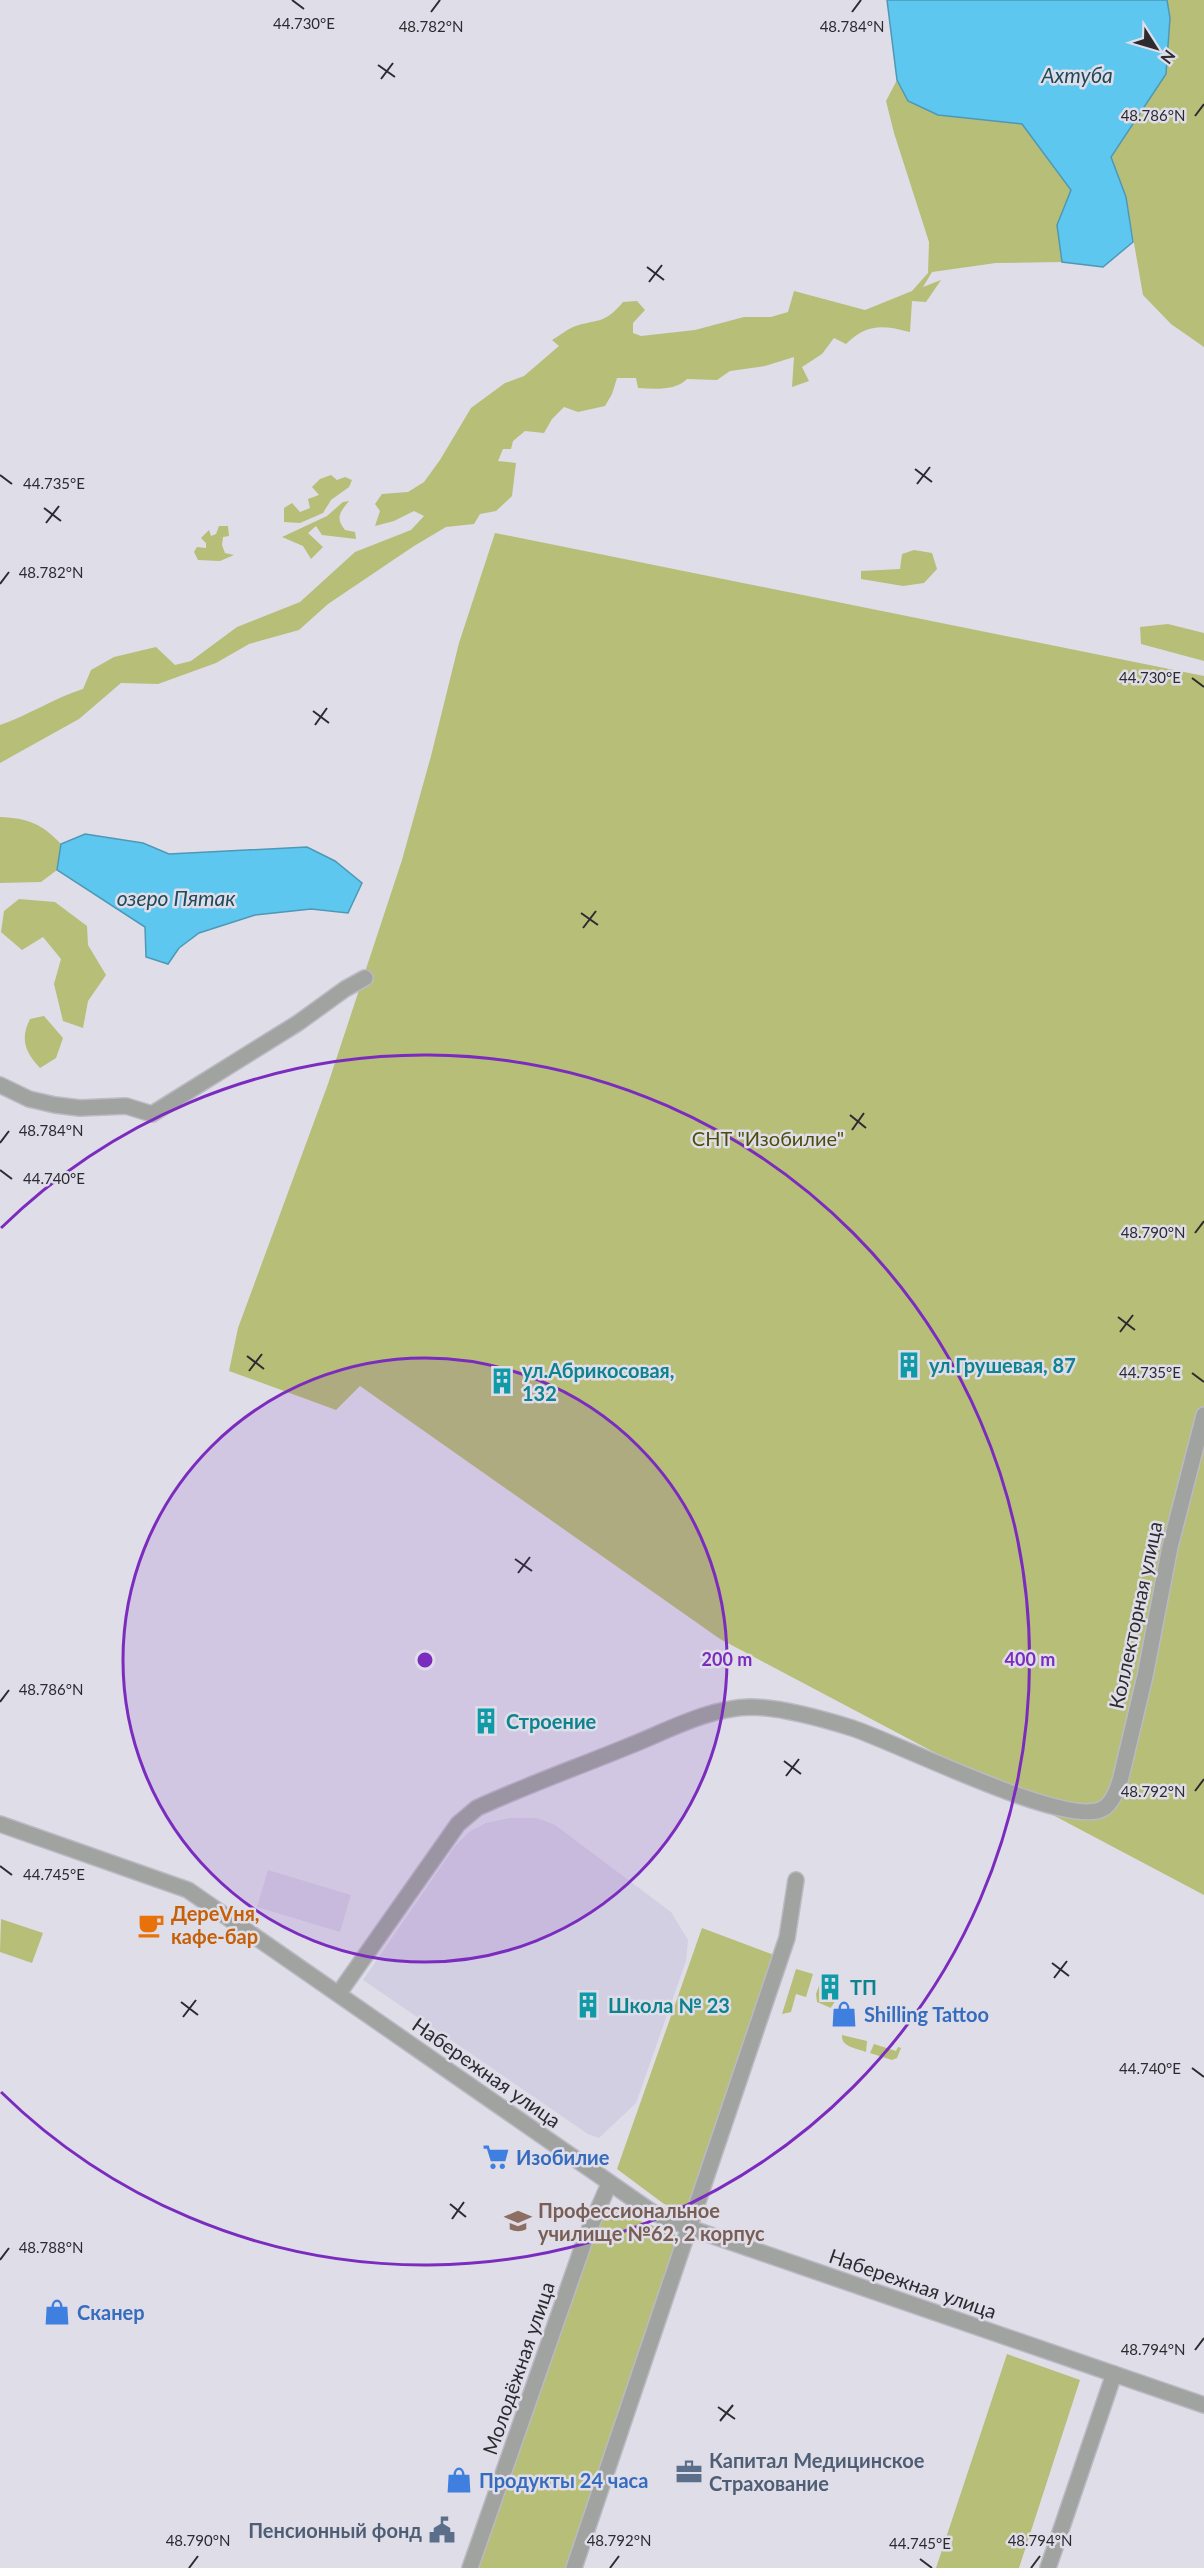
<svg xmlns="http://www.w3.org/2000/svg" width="1204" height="2568" viewBox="0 0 1204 2568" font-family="Lato,sans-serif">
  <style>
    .built { fill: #d2cfe2 }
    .green { fill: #b7be78 }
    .water { fill: #5dc7f0; stroke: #4e98b6; stroke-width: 1.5 }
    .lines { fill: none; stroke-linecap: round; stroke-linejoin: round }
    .minor-casing { stroke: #bbb9c3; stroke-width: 18 }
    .minor { stroke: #a0a39f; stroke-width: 15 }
    .ticks { fill: none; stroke: #2c2b30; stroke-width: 2 }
    .ring { fill: none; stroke: #7b2cbf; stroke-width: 3 }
    .labels { text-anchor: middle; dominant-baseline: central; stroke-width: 5; stroke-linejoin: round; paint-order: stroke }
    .park-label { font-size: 20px; fill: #4b4f0b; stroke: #dfdde8 }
    .culture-label { font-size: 20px; font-weight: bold; fill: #0d838f; stroke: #dfdde8; text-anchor: start }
    .street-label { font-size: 20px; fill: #2c2b30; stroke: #dfdde8 }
    .food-label { font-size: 20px; font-weight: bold; fill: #c56008; stroke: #dfdde8; text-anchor: start }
    .shop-label { font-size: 20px; font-weight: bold; fill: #366cbe; stroke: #dfdde8; text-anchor: start }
    .education-label { font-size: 20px; font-weight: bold; fill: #785e54; stroke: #dfdde8; text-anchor: start }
    .service-label { font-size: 20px; font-weight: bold; fill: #4e5e75; stroke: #dfdde8; text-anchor: start }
    .water-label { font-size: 21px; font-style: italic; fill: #1e4b5c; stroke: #dfdde8 }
    .ticks-label { font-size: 15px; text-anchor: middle; fill: #2c2b30; stroke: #dfdde8; stroke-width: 5; stroke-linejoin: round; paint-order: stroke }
    .centre { fill: #7b2cbf; stroke: #dfdde8; stroke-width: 3 }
    .ring-label { font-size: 18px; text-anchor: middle; font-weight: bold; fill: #7b2cbf; stroke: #dfdde8; stroke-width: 5; stroke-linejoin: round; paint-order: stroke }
  </style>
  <rect width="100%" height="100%" fill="#dfdde8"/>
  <g class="built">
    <path d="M510 1818H537L555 1825 671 1912 688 1940 686 1961 636 2103 599 2138 588 2134 363 1980 455 1846 469 1832 486 1823Z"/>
    <path d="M268 1870 351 1895 340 1932 257 1907Z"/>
  </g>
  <g class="green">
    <path d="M1167 0H1204V347L1171 324 1143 295 1126 197 1111 157 1166 74 1170 19Z"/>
    <path d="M897 80 908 101 938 115 1022 124 1071 190 1057 225 1062 262 996 263 932 272 923 287 941 280 926 302 912 301 910 332C883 325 867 323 846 344L834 338 822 354 802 367 809 381 792 387 794 357 765 366 730 371 717 380 687 379C675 391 655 389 638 388L636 378H617L612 394 605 406 578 412 564 407 552 419 544 433 525 431 513 441 511 449H503L498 461 516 463 512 496 496 511 480 514 474 524 446 527 414 546 328 604 299 630 249 644 216 663 158 684 121 683 79 719 0 763V725C29 715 54 698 83 689L91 670 114 657 156 647 175 665 191 661 237 627 300 602 355 552 411 530 424 516 414 511 394 521 375 526 380 511 375 504 382 494 408 492 424 482 440 460 471 408 505 383 524 376 559 346 552 340C559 336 566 330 573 327 597 318 603 326 623 302L637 301 645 310 633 323V333L641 336 695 330 744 317H771L788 312 794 291 865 310 912 291 928 273 929 242 894 133 886 101Z"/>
    <path d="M331 475 337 480 345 477 352 480 349 487 331 500 323 513 300 523 284 522V508L292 503 300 512 310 508 308 499 319 495 312 487 320 479Z"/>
    <path d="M349 501C340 512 335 518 345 530L355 532 356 539 322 535 316 526 308 533 323 547 311 559 303 546 282 537 327 516 343 502Z"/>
    <path d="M219 526H228L229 536 223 537 222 545 225 553 234 555 220 561 198 560 194 552 197 547 206 548V543L201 538 209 530 211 536 216 534Z"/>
    <path d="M495 533 1204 676V1895L720 1639 360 1386 336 1410 229 1371 238 1328 328 1084 402 860 431 756 459 643Z"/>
    <path d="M914 550 932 553 937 569 924 583 903 586 861 579V571L900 569 902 554Z"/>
    <path d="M1168 624 1204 633V661L1141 644 1140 627Z"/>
    <path d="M0 817C28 818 42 824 61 844L57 870 41 882 0 883Z"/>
    <path d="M19 899 55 902 87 926 88 945 106 975 88 1001 83 1028 63 1021 54 984 61 959 43 937 22 950 1 932 4 911Z"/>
    <path d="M44 1016 63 1038 56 1058 40 1068C25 1052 20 1039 30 1019Z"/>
    <path d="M1 1919 43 1933 32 1963 0 1952Z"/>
    <path d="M702 1928 774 1955 689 2212 664 2204 617 2169Z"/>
    <path d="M796 1969 813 1974 806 1997 796 1994 791 2012 782 2014Z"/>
    <path d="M823 1975 820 1990 838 1996 831 2008 817 2002 816 1994Z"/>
    <path d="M842 2035 867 2041 866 2052C856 2048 841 2047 842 2035Z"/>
    <path d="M874 2044 896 2051 898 2047 901 2048 897 2058 892 2060 870 2053Z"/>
    <path d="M611 2210 675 2234 679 2247 572 2568H476L598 2219Z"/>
    <path d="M1007 2354 1080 2380 1019 2568H936Z"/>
  </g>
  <g class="water">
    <path d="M887 0H1167L1170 18 1166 74 1111 157 1126 197 1133 242 1103 267 1062 262 1057 225 1071 190 1022 124 938 115 908 101 897 80Z"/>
    <path d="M85 834 143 843 169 854 307 847 335 861 362 883 348 913 311 909 255 915 199 933 179 948 168 964 146 957 145 927 57 870 61 844Z"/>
  </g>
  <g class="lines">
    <g class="minor-casing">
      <g id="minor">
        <path d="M0 1085 29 1099 55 1105 80 1108 126 1106 152 1114 298 1023 345 989 365 978"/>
        <path d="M0 1824 188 1890 652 2212 690 2228 1204 2405"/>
        <path d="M339 1993 458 1824 477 1808C527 1785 578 1767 629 1746 667 1731 708 1708 750 1707 780 1707 823 1719 852 1728 900 1744 1060 1825 1100 1810 1112 1806 1118 1788 1121 1777L1145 1676 1170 1547 1204 1415"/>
        <path d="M470 2568 586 2237 609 2184"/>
        <path d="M574 2568 787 1938 796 1880"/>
        <path d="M1048 2568 1114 2374"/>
      </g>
    </g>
    <use href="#minor" class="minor"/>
  </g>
  <path class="ticks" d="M292 0 304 9M431 12 440 0M852 12 861 0M378 65 395 77M381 79 393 63M1195 116 1204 104M647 267 664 280M649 282 662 265M915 469 932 482M0 475 12 484M917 484 930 467M44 508 61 521M46 523 59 506M0 584 9 572M1192 678 1204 687M313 711 329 723M315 725 327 708M581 913 598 925M583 928 596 911M850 1115 866 1128M852 1130 864 1113M0 1143 9 1131M0 1170 12 1179M1195 1233 1204 1221M1118 1317 1135 1330M1120 1332 1133 1315M247 1356 264 1369M249 1371 262 1354M1192 1373 1204 1382M515 1559 532 1571M518 1573 530 1557M0 1702 9 1690M784 1761 801 1774M786 1776 799 1759M1195 1791 1204 1779M0 1866 12 1875M1052 1963 1069 1976M1054 1978 1067 1961M181 2002 198 2015M183 2017 196 2000M1192 2068 1204 2077M450 2204 466 2217M452 2219 464 2202M0 2260 9 2248M1195 2350 1204 2338M718 2407 735 2419M720 2421 733 2405M920 2559 932 2568M189 2568 198 2556M610 2568 619 2556M1031 2568 1040 2556"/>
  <circle cx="425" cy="1660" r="302" fill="#7b2cbf" fill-opacity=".12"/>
  <g class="ring">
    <circle cx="425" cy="1660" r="302"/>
    <path d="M1 1228A605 605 0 1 1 1 2092"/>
  </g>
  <defs>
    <g id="building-bare" transform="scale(2.07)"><path d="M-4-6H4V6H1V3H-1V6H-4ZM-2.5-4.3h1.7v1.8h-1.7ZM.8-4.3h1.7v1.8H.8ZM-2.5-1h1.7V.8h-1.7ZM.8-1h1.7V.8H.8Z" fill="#0f9aa8" stroke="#dfdde8" stroke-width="2.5" paint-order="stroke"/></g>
    <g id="cafe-bare" transform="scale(2.07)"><path d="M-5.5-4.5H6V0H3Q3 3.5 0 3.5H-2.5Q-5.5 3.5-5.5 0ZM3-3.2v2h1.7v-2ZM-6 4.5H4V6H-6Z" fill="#e8710a" stroke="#dfdde8" stroke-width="2.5" paint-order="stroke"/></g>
    <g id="shop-bare" transform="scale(2.07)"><path d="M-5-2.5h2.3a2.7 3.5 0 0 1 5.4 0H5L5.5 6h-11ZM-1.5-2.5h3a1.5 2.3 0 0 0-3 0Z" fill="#3f7fe0" stroke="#dfdde8" stroke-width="2.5" paint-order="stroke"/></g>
    <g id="supermarket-bare" transform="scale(2.07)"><path d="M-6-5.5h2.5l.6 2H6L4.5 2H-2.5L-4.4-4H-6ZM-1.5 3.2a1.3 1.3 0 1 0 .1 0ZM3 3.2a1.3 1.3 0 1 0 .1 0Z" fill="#3f7fe0" stroke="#dfdde8" stroke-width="2.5" paint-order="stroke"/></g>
    <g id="school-bare" transform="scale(2.07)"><path d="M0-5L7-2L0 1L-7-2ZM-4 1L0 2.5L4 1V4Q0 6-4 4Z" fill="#8d6e63" stroke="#dfdde8" stroke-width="2.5" paint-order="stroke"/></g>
    <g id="office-bare" transform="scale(2.07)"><path d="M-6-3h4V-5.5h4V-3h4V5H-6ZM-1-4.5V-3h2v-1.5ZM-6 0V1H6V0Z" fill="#5c6f8a" stroke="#dfdde8" stroke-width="2.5" paint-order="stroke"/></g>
    <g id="civic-bare" transform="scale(2.07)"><path d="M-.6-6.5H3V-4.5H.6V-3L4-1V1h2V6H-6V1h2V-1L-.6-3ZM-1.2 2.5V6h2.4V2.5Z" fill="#5c6f8a" stroke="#dfdde8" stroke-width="2.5" paint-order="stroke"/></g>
  </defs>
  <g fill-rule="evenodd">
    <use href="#building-bare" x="909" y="1365"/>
    <use href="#building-bare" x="502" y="1381"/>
    <use href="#building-bare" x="486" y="1721"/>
    <use href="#cafe-bare" x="151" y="1925"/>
    <use href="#building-bare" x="830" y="1987"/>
    <use href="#building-bare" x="588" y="2005"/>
    <use href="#shop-bare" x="844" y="2014"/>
    <use href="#supermarket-bare" x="496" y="2157"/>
    <use href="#school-bare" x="518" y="2221"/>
    <use href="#shop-bare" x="57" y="2312"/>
    <use href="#office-bare" x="689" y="2472"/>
    <use href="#shop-bare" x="459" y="2480"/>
    <use href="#civic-bare" x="442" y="2530"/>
  </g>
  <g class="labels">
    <g class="park-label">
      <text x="768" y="1138">СНТ "Изобилие"</text>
    </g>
    <g class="culture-label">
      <text x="929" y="1365">ул.Грушевая, 87</text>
      <text x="522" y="1370">ул.Абрикосовая,<tspan x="522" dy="23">132</tspan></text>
      <text x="506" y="1721">Строение</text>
      <text x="850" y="1987">ТП</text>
      <text x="608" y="2005">Школа № 23</text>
    </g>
    <g class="street-label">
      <text transform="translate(1135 1615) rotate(-78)">Коллекторная улица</text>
      <text transform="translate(487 2072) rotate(35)">Набережная улица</text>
      <text transform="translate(913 2283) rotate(19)">Набережная улица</text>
      <text transform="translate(518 2368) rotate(-71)">Молодёжная улица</text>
    </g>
    <g class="food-label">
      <text x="171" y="1913">ДереVня,<tspan x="171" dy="23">кафе-бар</tspan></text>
    </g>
    <g class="shop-label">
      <text x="864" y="2014">Shilling Tattoo</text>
      <text x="516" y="2157">Изобилие</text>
      <text x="77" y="2312">Сканер</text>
      <text x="479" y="2480">Продукты 24 часа</text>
    </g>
    <g class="education-label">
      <text x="538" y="2210">Профессиональное<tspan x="538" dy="23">училище №62, 2 корпус</tspan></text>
    </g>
    <g class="service-label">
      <text x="709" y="2460">Капитал Медицинское<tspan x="709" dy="23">Страхование</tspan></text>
      <text x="422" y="2530" text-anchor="end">Пенсионный фонд</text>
    </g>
    <g class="water-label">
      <text x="1077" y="74">Ахтуба</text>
      <text x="176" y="897">озеро Пятак</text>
    </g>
  </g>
  <g class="ticks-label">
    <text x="304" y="29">44.730°E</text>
    <text x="431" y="32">48.782°N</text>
    <text x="852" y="32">48.784°N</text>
    <text x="1153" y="121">48.786°N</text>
    <text x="54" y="489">44.735°E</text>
    <text x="51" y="578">48.782°N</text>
    <text x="1150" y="683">44.730°E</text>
    <text x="51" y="1136">48.784°N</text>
    <text x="54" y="1184">44.740°E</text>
    <text x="1153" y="1238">48.790°N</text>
    <text x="1150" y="1378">44.735°E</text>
    <text x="51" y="1695">48.786°N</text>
    <text x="1153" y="1797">48.792°N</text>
    <text x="54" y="1880">44.745°E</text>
    <text x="1150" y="2074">44.740°E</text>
    <text x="51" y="2253">48.788°N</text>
    <text x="1153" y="2355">48.794°N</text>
    <text x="198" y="2546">48.790°N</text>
    <text x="619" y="2546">48.792°N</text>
    <text x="1040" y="2546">48.794°N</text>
    <text x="920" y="2549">44.745°E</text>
  </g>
  <circle cx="425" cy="1660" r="9" class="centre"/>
  <g class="ring-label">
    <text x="727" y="1666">200 m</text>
    <text x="1030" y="1666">400 m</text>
  </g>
  <g transform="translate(1156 48) rotate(127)" stroke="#dfdde8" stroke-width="4.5" paint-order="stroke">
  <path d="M0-4.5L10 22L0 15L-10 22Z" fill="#2c2b30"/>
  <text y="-9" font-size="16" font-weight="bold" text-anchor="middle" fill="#2c2b30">N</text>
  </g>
</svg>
